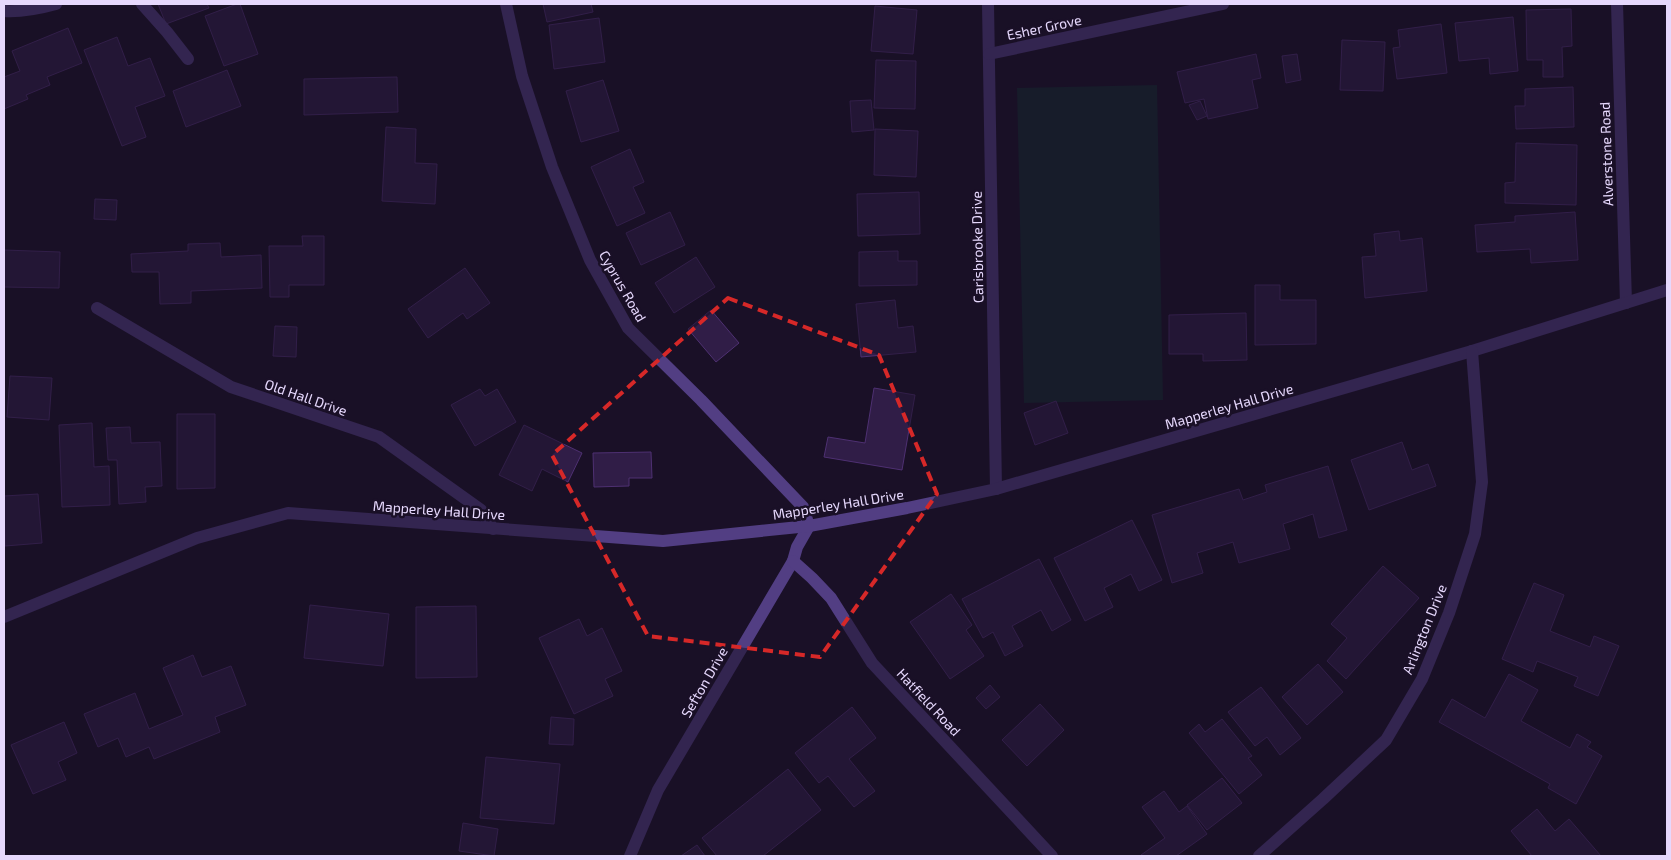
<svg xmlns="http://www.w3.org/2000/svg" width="1671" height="860" viewBox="0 0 1671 860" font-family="'Exo 2',sans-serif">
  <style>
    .green { fill: #142a30 }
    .building { fill: #301d47; stroke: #4e3072 }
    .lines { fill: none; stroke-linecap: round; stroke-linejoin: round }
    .lane { stroke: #523e83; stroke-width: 12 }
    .street { stroke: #523e83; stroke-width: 12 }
    .marked { fill: none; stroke: #d62828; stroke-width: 4; stroke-dasharray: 10 6; stroke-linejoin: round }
    .labels { text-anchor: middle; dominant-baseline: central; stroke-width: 5; stroke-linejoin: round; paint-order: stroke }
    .street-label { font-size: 14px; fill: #e6d8fd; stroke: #1a1027 }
  </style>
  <rect width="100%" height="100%" fill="#1a1027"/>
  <path class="green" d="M1157 85 1163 400 1024 403 1017 88Z"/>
  <g class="building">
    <path d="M158 4H207L209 8 166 24Z"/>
    <path d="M237 4H240L258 54 224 66 205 16Z"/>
    <path d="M543 4H591L593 12 547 22Z"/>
    <path d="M875 6 917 10 913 54 871 51Z"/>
    <path d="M1571 9 1572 46 1562 47 1563 77H1543V60H1527L1526 10Z"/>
    <path d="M1513 17 1518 71 1490 74 1489 58 1459 61 1455 23Z"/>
    <path d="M599 18 605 62 554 69 549 25Z"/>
    <path d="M1441 24 1447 73 1397 79 1393 48 1400 47 1398 30Z"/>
    <path d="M68 28 82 63 47 77 50 85 26 95 28 99 4 109V77L20 71 12 51Z"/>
    <path d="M117 37 128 66 150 58 165 96 135 107 146 137 122 146 84 50Z"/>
    <path d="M1342 40 1385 42 1383 91 1340 90Z"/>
    <path d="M1256 54 1261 78 1252 80 1258 108 1208 119 1204 99 1185 103 1177 72Z"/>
    <path d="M1297 54 1301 80 1286 83 1282 56Z"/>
    <path d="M876 60 916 61 915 109 874 108Z"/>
    <path d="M227 70 241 106 186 127 173 91Z"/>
    <path d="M397 77 398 112 304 115V79Z"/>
    <path d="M603 80 619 131 581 142 566 91Z"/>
    <path d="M1573 87 1574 127 1516 129 1515 106H1525V89Z"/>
    <path d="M871 100 874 130 852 132 850 101Z"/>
    <path d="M1200 101 1207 116 1197 120 1189 105Z"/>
    <path d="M386 127 416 129 415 163 437 164 435 204 382 201Z"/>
    <path d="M875 129 918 131 916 177 874 175Z"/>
    <path d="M1516 143 1577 145 1576 205 1505 203V183L1515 182Z"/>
    <path d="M630 149 644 182 633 187 645 213 617 226 591 167Z"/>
    <path d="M919 192 920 234 858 236 857 194Z"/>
    <path d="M95 199 117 200 116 220 94 219Z"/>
    <path d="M670 212 685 245 641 265 626 233Z"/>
    <path d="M1575 212 1578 260 1531 263 1530 249 1477 252 1475 225 1515 222V216Z"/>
    <path d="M1399 231 1400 241 1422 238 1427 291 1365 298 1362 257 1376 256 1374 234Z"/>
    <path d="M302 236H324V285H289V297H270L269 246H303Z"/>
    <path d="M220 243 221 257 261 255 262 288 191 291V303L160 304 159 272H132L131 254 188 251V244Z"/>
    <path d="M4 250 60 252 59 288 4 287Z"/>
    <path d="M898 251V261H917V285L859 286V252Z"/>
    <path d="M696 257 715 287 674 313 655 283Z"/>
    <path d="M465 268 490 303 467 319 463 313 428 338 408 309Z"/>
    <path d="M1255 285H1280V300H1316V344L1255 345Z"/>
    <path d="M895 300 898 328 913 326 916 352 861 357 856 304Z"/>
    <path d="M711 310 739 343 716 362 688 329Z"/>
    <path d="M1246 313 1247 360 1203 361V354H1169V315Z"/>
    <path d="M275 326 297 327 296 357 273 356Z"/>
    <path d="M10 376 52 378 49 420 7 417Z"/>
    <path d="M874 388 915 395 902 470 824 457 828 437 865 443Z"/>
    <path d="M480 389 485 396 497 389 516 422 475 446 451 405Z"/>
    <path d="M1056 401 1068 433 1035 445 1024 413Z"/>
    <path d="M177 414H215V488L177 489Z"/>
    <path d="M92 423 94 467 109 466 110 505 62 507 59 425Z"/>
    <path d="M524 425 582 453 568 482 542 469 532 491 499 475Z"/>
    <path d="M130 427 131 443 160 442 162 486 145 487 146 502 119 504 117 460H108L106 428Z"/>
    <path d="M1402 442 1412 470 1428 464 1436 486 1369 510 1351 460Z"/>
    <path d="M651 452 652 478H629V486L594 487 593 453Z"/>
    <path d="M1328 466 1347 530 1319 538 1313 514 1283 524 1290 549 1239 563 1233 542 1197 553 1203 573 1172 583 1152 515 1239 489 1243 500 1267 492 1265 485Z"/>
    <path d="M38 494 42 543 5 546 4 496Z"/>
    <path d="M1132 520 1162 580 1139 591 1131 574 1104 588 1113 607 1085 621 1054 558Z"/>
    <path d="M1039 559 1071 620 1052 631 1041 610 1012 626 1023 646 1005 656 993 632 983 638 962 599Z"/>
    <path d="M1383 566 1419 598 1346 679 1327 661 1347 638 1331 624Z"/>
    <path d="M1534 583 1564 595 1550 631 1590 647 1594 636 1619 646 1598 696 1574 686 1578 677 1537 661 1533 672 1502 659Z"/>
    <path d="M951 594 972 625 966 630 984 656 950 679 910 622Z"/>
    <path d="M310 605 389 614 383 666 304 658Z"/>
    <path d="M476 606 477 677 416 678V607Z"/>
    <path d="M579 619 587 636 602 628 622 671 605 679 613 696 574 714 539 638Z"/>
    <path d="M193 655 202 677 231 666 246 705 215 717 220 732 154 759 149 747 126 757 118 738 98 747 84 714 135 693 149 729 183 715 163 668Z"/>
    <path d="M1318 664 1343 692 1307 725 1282 697Z"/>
    <path d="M1509 674 1538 690 1521 721 1570 748 1577 734 1591 742 1587 747 1602 756 1576 804 1548 788 1550 784 1439 722 1452 699 1485 718Z"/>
    <path d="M990 685 1000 697 986 709 976 698Z"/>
    <path d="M1261 687 1301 738 1280 755 1267 737 1255 746 1228 712Z"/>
    <path d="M1040 704 1064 730 1027 766 1002 740Z"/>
    <path d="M852 707 876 738 849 759 875 791 854 807 828 776 819 783 795 753Z"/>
    <path d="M551 717 574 719 573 745 549 744Z"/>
    <path d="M1222 719 1252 756 1248 758 1262 775 1239 794 1189 733 1199 724 1205 732Z"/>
    <path d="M64 722 77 753 58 762 66 780 33 794 11 745Z"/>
    <path d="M486 757 560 764 554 824 480 818Z"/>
    <path d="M788 769 821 810 763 856H717L702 838Z"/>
    <path d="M1222 778 1242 803 1207 830 1187 805Z"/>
    <path d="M1164 791 1179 812 1187 806 1207 834 1176 856H1143L1141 855 1165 838 1142 807Z"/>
    <path d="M1537 809 1555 831 1569 819 1601 856H1532L1511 831Z"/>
    <path d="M463 823 498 829 494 856 459 851Z"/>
    <path d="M697 845 705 856H681Z"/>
  </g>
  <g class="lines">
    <path class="lane" d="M142 4 167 32 188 59"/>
    <g class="street">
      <path d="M506 4 522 76 552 167 590 260 628 328 701 400 803 507 809 526 797 547 793 561 658 790 630 856"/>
      <path d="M988 4 996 489"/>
      <path d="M1617 4 1626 303"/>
      <path d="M4 11C22 12 38 9 56 4"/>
      <path d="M989 54 1223 4"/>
      <path d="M97 308 231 387 379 437 481 510 493 529"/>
      <path d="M793 561 812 578 831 598 872 663 1052 856"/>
      <path d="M4 617 197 538 288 513 663 541 809 526 907 508 996 489 1472 351 1667 290"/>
      <path d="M1259 856 1323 799 1386 740 1422 679 1449 613 1475 534 1482 482 1472 351"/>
    </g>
  </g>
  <path d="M0 0H1671V860H0ZM728 298 879 355 937 494 820 657 648 636 552 455Z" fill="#1a1027" fill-opacity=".55" fill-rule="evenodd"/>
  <path class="marked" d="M728 298 879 355 937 494 820 657 648 636 552 455Z"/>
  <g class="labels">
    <g class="street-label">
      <text transform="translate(1044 27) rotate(-12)">Esher Grove</text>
      <text transform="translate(1606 154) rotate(-92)">Alverstone Road</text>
      <text transform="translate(977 247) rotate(-91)">Carisbrooke Drive</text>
      <text transform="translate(623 286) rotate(60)">Cyprus Road</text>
      <text transform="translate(306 397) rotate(19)">Old Hall Drive</text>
      <text transform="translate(1229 406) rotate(-16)">Mapperley Hall Drive</text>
      <text transform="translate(838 504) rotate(-9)">Mapperley Hall Drive</text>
      <text transform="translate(439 510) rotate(4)">Mapperley Hall Drive</text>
      <text transform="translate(1424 629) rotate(-68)">Arlington Drive</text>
      <text transform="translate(704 682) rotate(-60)">Sefton Drive</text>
      <text transform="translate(929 702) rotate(47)">Hatfield Road</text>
    </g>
  </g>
  <rect width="1671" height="860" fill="none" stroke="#e6d8fd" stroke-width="10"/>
</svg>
